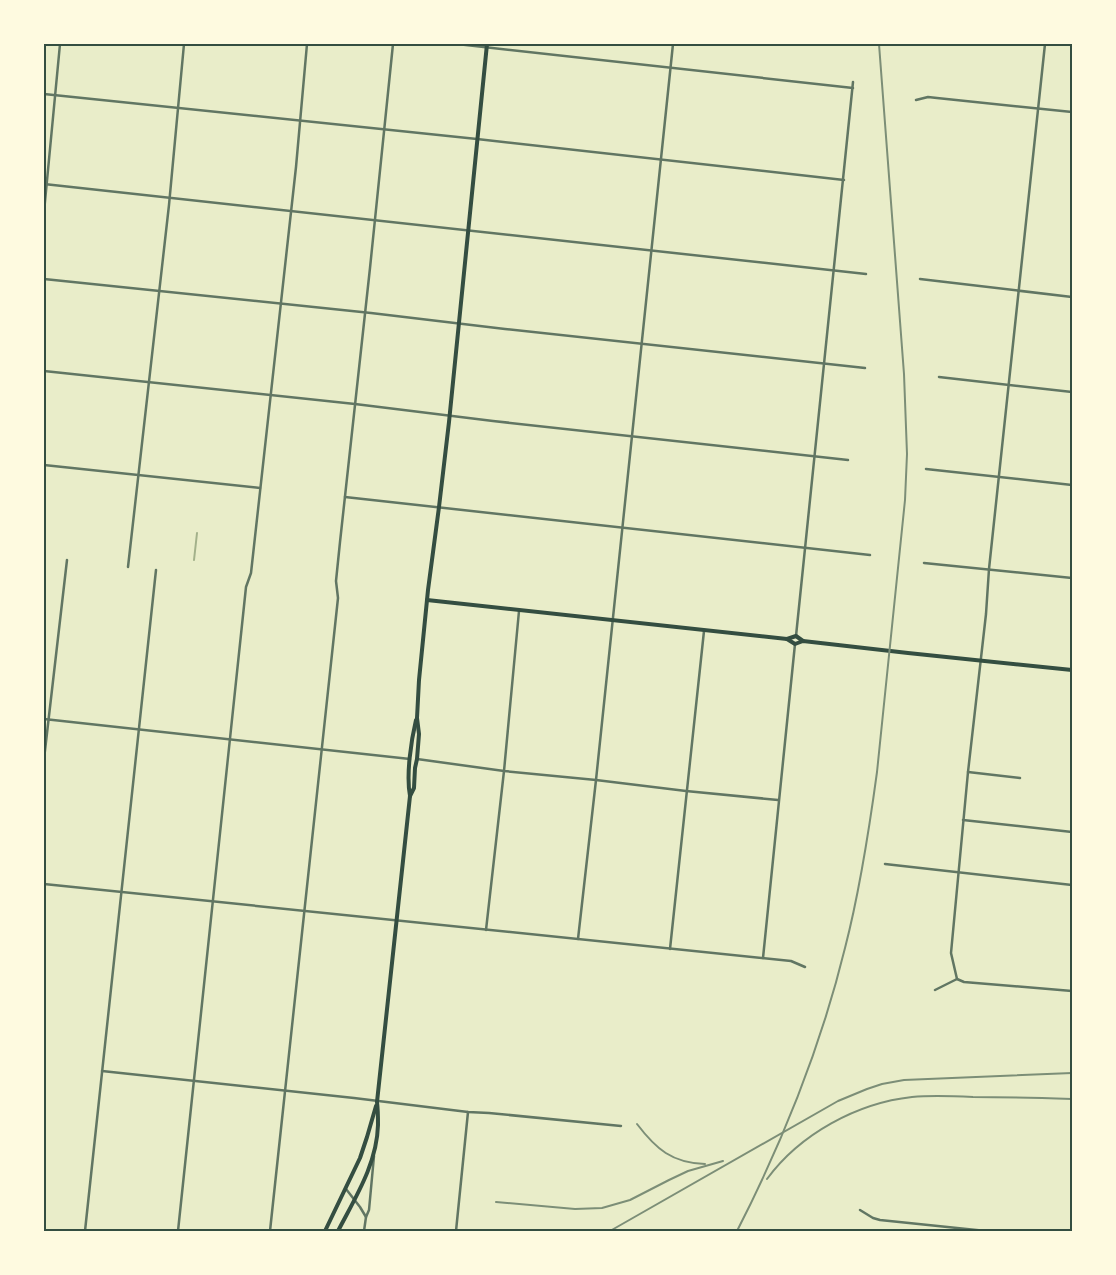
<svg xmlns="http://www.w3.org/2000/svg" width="1116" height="1275" viewBox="0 0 1116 1275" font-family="'Alegreya Sans',sans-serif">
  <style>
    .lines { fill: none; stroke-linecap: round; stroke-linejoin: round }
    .stream { stroke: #a3b18a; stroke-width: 2 }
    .minor { stroke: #617663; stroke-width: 2.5 }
    .secondary { stroke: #344e41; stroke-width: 4 }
    .rail { stroke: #7c8e77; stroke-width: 2 }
    .neatline { fill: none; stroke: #344e41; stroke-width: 2 }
  </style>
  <rect width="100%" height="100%" fill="#e9edc9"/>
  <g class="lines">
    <path class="stream" d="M194 560 197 533"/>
    <g class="minor">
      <path d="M457 44 853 88"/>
      <path d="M44 94 477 139 844 180"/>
      <path d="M916 100 928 97 937 98 1072 112"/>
      <path d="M44 184 866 274"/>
      <path d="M44 212 60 44"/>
      <path d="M44 279 371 313 505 329 865 368"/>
      <path d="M920 279 1072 297"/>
      <path d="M44 371 355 404 493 421 848 460"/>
      <path d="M939 377 1072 392"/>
      <path d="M44 465 260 488"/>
      <path d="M926 469 1072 485"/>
      <path d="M345 497 870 555"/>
      <path d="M924 563 1072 578"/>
      <path d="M128 567 169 205 184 44"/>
      <path d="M796 636 853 82"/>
      <path d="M44 719 410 759"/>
      <path d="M44 759 67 560"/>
      <path d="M417 759 504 771 596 780 686 791 778 800"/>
      <path d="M968 772 1020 778"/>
      <path d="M963 820 1072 832"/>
      <path d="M885 864 1072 885"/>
      <path d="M44 884 791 961 805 967"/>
      <path d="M486 930 504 771 519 611"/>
      <path d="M578 939 596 780 673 44"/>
      <path d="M670 949 704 631"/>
      <path d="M763 958 795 644"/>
      <path d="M957 979 951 953 968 772 986 614 989 569 1045 44"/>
      <path d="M935 990 957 979 964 982 1072 991"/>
      <path d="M102 1071 354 1098 468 1112 489 1113 621 1126"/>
      <path d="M346 1189 360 1207 366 1217"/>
      <path d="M860 1210 873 1218 880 1220 986 1231"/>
      <path d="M85 1231 156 570"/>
      <path d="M178 1231 246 587 251 573 296 167 307 44"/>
      <path d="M270 1231C294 1020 314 809 338 598L336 581 340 542 370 268 393 44"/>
      <path d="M364 1231 366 1217 369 1210 374 1156"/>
      <path d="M456 1231 468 1112"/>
    </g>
    <g class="secondary">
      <path d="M427 600 787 639 795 644 803 641 908 653 1072 670"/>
      <path d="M787 639 796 636 803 641"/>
      <path d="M410 796 414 788 415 768 417 759 419 734 417 718 419 680 428 590 439 507 449 422 487 44"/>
      <path d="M325 1231 360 1158 367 1137 376 1106"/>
      <path d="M338 1231C355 1198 377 1164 378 1125 378 1118 378 1110 377 1102L410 796C406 775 411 741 416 720"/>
    </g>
    <g class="rail">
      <path d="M637 1124C656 1149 672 1163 705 1164"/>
      <path d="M767 1179C800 1134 857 1103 912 1097 932 1095 953 1096 973 1097 1006 1097 1039 1098 1072 1099"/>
      <path d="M496 1202 575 1209 602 1208 630 1200 669 1180 688 1171 723 1161"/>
      <path d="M610 1231 838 1101 867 1089 882 1084 904 1080 1072 1073"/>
      <path d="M737 1231C783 1141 821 1046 845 948 860 890 869 831 877 772L905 500 907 454 904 374 879 44"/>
    </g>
  </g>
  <rect width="1116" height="1275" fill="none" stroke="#fefae0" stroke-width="90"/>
  <rect x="45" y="45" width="1026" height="1185" class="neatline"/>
</svg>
